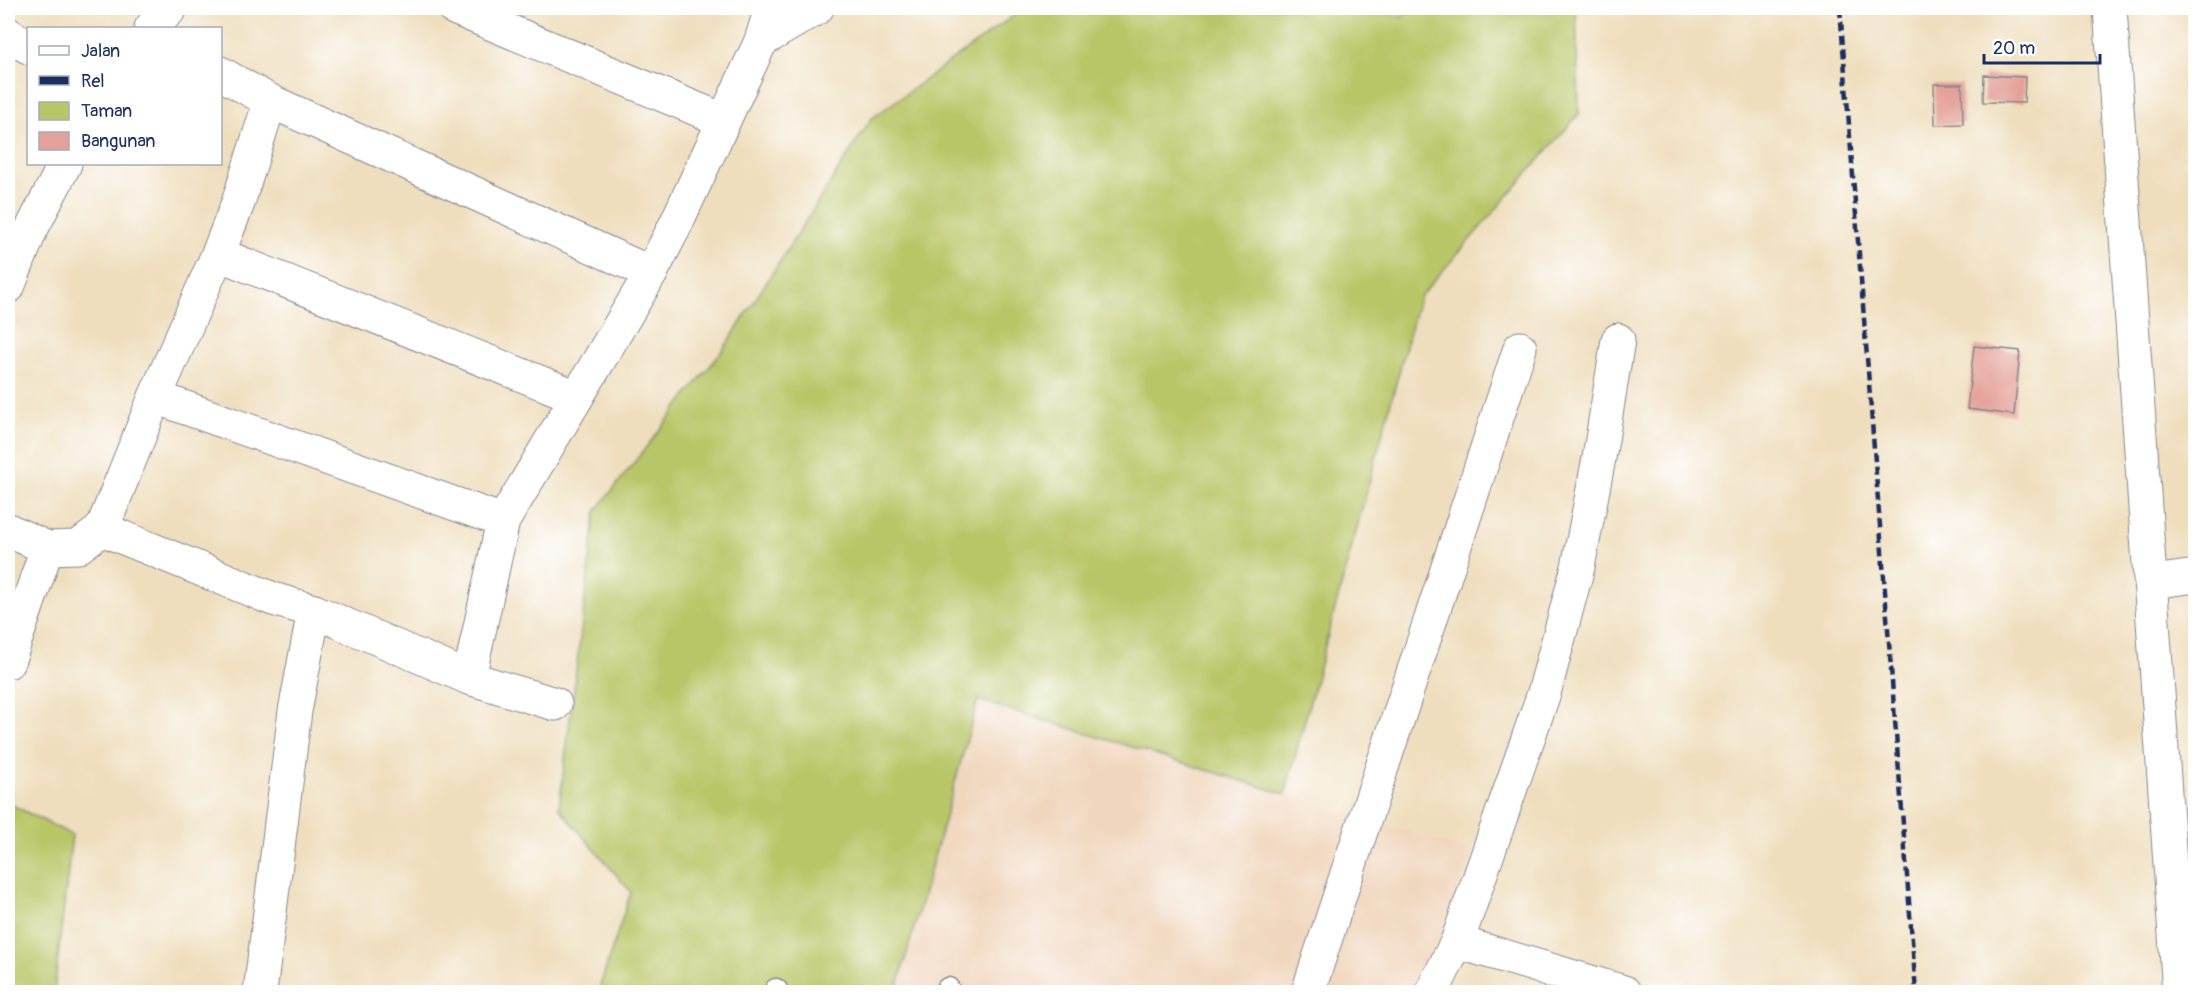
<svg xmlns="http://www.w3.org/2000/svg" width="2203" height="1000" viewBox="0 0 2203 1000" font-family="Pangolin,sans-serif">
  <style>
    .built { fill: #f0d6bc }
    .green { fill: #b9c668; stroke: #6a7a63; stroke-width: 1.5 }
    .building { fill: #e4a198 }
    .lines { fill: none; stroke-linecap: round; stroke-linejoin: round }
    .service-casing { stroke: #85868e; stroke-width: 25 }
    .minor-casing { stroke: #85868e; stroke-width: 35 }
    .secondary-casing { stroke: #85868e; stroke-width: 35 }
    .service { stroke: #fff; stroke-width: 22 }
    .minor { stroke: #fff; stroke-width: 33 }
    .secondary { stroke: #fff; stroke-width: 33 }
    .rail { stroke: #1b2f5e; stroke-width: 4.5; stroke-dasharray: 9 4.5; stroke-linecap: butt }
  </style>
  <rect width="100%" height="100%" fill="#fff"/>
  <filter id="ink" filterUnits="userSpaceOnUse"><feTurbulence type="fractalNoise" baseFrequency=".0167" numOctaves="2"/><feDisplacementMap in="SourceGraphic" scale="12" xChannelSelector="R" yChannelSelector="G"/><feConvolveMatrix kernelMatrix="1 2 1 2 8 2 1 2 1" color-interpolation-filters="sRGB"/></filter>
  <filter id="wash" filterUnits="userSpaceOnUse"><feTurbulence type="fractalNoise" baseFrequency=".008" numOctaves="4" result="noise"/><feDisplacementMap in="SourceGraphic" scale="24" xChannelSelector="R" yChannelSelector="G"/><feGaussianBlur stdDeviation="1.35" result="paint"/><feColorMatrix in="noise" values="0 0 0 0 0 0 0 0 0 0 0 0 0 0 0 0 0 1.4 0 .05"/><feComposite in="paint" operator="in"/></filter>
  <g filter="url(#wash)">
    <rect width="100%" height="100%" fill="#efdebd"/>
    <path class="built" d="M978 700 1472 851 1417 992H896Z"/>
    <g class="green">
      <path d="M1024 8H1368L1403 17 1406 8H1576L1579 114 1419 298 1285 794 978 700 896 992H598L631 892 559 808 596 511 725 347 871 119Z"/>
      <path d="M8 803 72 835 54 992H8Z"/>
    </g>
    <g id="blocks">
      <g class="building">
        <path d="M1984 75 2025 77 2024 103 1983 102Z"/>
        <path d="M1934 84H1962L1963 124 1935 125Z"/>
        <path d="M1974 346 2020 351 2014 415 1967 409Z"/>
      </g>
    </g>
  </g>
  <g filter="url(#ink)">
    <use href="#blocks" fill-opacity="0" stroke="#85868e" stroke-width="1.5"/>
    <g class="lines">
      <g class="service-casing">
        <g id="service">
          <path d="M775 992 776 990"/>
          <path d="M948 992V989"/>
        </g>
      </g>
      <g class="minor-casing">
        <g id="minor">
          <path d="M454 8 723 120"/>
          <path d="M151 28 171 8"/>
          <path d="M8 34 28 47"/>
          <path d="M761 41 817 8"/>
          <path d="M220 73 270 101"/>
          <path d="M218 254 577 397"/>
          <path d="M8 287 30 232 65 164"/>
          <path d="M155 397 503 521"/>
          <path d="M102 529 155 397 218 254 238 203 270 101 651 273"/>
          <path d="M8 530 47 548"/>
          <path d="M2152 582 2196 576"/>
          <path d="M8 662 47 548 78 547 102 529 273 599 314 611 469 678 503 521 651 273 673 230 761 41 771 8"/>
          <path d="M469 678 555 704"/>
          <path d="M1457 942 1624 992"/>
          <path d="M260 992 295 711 314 611"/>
          <path d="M1308 992 1520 348"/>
          <path d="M1432 992 1457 942 1544 693 1578 567 1599 458 1618 340"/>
        </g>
      </g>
      <g class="secondary-casing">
        <path id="secondary" d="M2110 8 2179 992"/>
      </g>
      <use href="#service" class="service"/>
      <use href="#minor" class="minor"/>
      <use href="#secondary" class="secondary"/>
      <path class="rail" d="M1840 8 1916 992"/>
    </g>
  </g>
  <rect width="2203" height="1000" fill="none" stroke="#fff" stroke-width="30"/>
  <rect x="27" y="27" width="195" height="138" fill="#ffffff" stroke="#a4acbf" stroke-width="1.5"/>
  <rect x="39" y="46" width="30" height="9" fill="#ffffff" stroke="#a4acbf" stroke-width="1.5"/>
  <text x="81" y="57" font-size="18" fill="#1b2f5e">Jalan</text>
  <rect x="39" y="76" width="30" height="9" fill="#1b2f5e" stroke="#a4acbf" stroke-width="1.5"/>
  <text x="81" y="87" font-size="18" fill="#1b2f5e">Rel</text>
  <rect x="39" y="102" width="30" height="18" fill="#b9c668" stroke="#a4acbf" stroke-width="1.5"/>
  <text x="81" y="117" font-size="18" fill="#1b2f5e">Taman</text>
  <rect x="39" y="132" width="30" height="18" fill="#e4a198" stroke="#a4acbf" stroke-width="1.5"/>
  <text x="81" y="147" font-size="18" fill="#1b2f5e">Bangunan</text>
  <path d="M1984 54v9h116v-9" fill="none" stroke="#1b2f5e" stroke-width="3"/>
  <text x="1993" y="54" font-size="18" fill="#1b2f5e" stroke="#ffffff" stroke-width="4.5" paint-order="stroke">20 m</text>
</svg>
